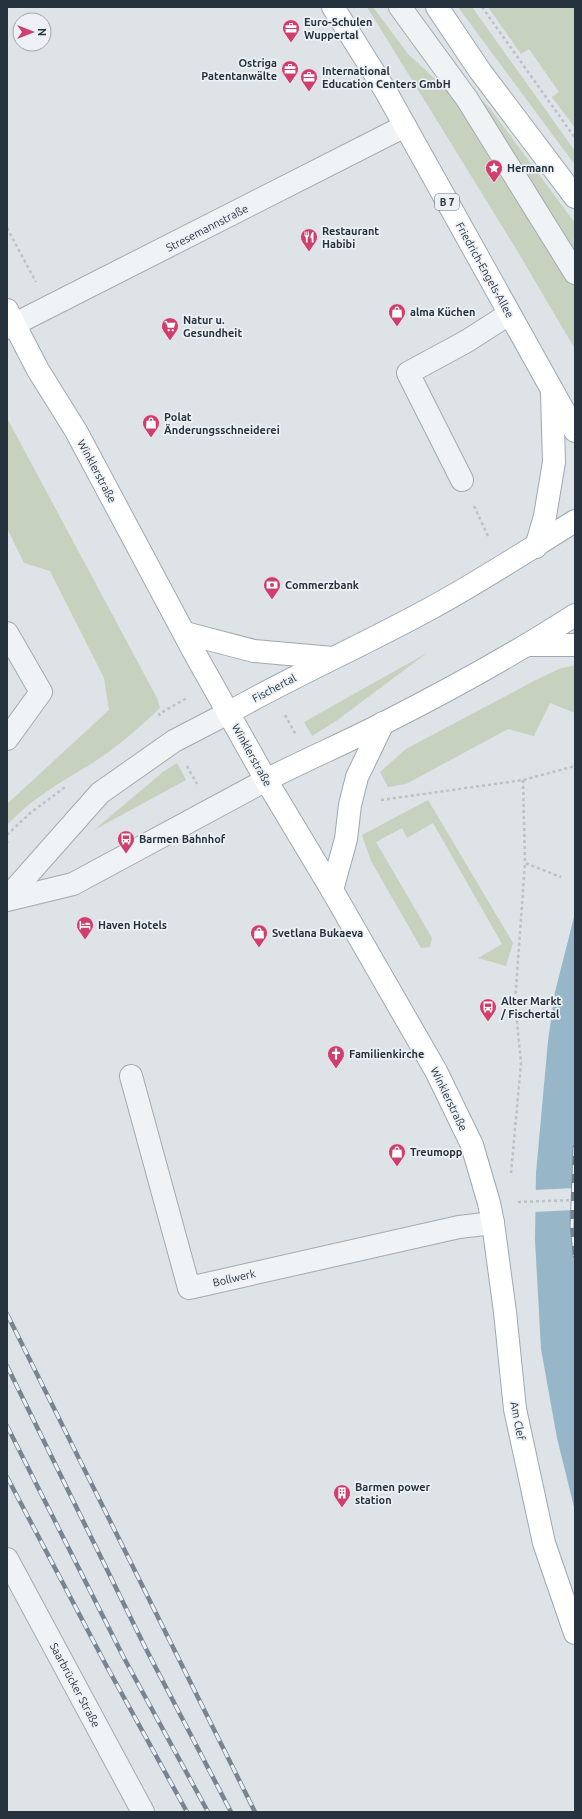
<svg xmlns="http://www.w3.org/2000/svg" width="582" height="1819" viewBox="0 0 582 1819" font-family="Ubuntu,sans-serif">
  <style>
    .green { fill: #c6d1be }
    .water { fill: #97b7c9 }
    .pier { fill: #dde3e7 }
    .lines { fill: none; stroke-linecap: round; stroke-linejoin: round }
    .minor-casing { stroke: #a2abb1; stroke-width: 24 }
    .major-casing { stroke: #9ca9b3; stroke-width: 24 }
    .path { stroke: #bbc1c6; stroke-width: 2.5; stroke-dasharray: 3 3; stroke-linecap: butt }
    .minor { stroke: #f0f3f6; stroke-width: 22 }
    .major { stroke: #fff; stroke-width: 22 }
    .rail-casing { stroke: #768591; stroke-width: 4.5 }
    .rail { stroke: #edf1f5; stroke-width: 3; stroke-dasharray: 9; stroke-linecap: butt }
    .labels { text-anchor: middle; dominant-baseline: central; stroke-width: 3.5; stroke-linejoin: round; paint-order: stroke }
    .shield { fill: #edf1f5; stroke: #626c75; stroke-width: 1 }
    .shield-label { font-size: 10px; font-weight: bold; fill: #26333e }
    .poi-label { font-size: 11px; font-weight: bold; fill: #26333e; stroke: #edf1f5; text-anchor: start }
    .street-label { font-size: 11px; fill: #26333e; stroke: #edf1f5 }
  </style>
  <rect width="100%" height="100%" fill="#dde3e7"/>
  <g class="green">
    <path d="M367 7H373L408 54 447 90 464 111 575 287V349L515 247Z"/>
    <path d="M458 7H472L575 151V165Z"/>
    <path d="M488 7H575V128L552 97 559 92 529 49 521 54Z"/>
    <path d="M476 95 489 107 575 223V256Z"/>
    <path d="M7 418 157 698 160 708C138 729 116 748 91 764 61 782 31 799 7 825V804L109 710 104 678 50 571 24 563 7 528Z"/>
    <path d="M427 653 336 721 312 736 304 722Z"/>
    <path d="M575 665V713L550 703 534 736 508 729 406 784 388 787 380 772 406 749 536 680 559 669Z"/>
    <path d="M177 763 186 780 94 830 163 772Z"/>
    <path d="M428 800 513 943 506 966 478 958 502 944 433 823 407 838 402 828 376 842 432 938 430 947 421 948 371 861 362 835Z"/>
  </g>
  <path class="water" d="M575 913V1511L557 1438 541 1349 535 1240 536 1173 548 1041 555 992Z"/>
  <path class="pier" d="M575 1188V1210L533 1212 534 1190Z"/>
  <g class="lines">
    <g class="minor-casing">
      <g id="minor">
        <path d="M400 7 467 99 575 273"/>
        <path d="M7 328 405 126"/>
        <path d="M462 480 408 373 467 341 509 314"/>
        <path d="M7 633 41 692 7 739"/>
        <path d="M7 898 100 793 174 741 228 713"/>
        <path d="M7 900 73 884 266 780"/>
        <path d="M131 1076 189 1288 459 1227 493 1223"/>
        <path d="M7 1559 143 1812"/>
      </g>
    </g>
    <g class="major-casing">
      <g id="major">
        <path d="M333 7 385 90 575 431"/>
        <path d="M437 7 480 71 575 197"/>
        <path d="M7 310 38 370 76 431 194 652 266 780 332 890 436 1071 472 1145 489 1203 493 1223 505 1312 515 1409 544 1543 575 1633"/>
        <path d="M536 547 545 516 554 462 552 394"/>
        <path d="M185 633 254 651 333 658"/>
        <path d="M528 645H575"/>
        <path d="M228 713C295 675 366 644 433 607 481 581 528 550 575 521"/>
        <path d="M266 780C305 760 345 743 384 723 449 690 513 655 575 615"/>
        <path d="M332 890 346 839 350 805 357 777 383 723"/>
      </g>
    </g>
    <g class="path">
      <path d="M482 7 575 138"/>
      <path d="M7 228 36 282"/>
      <path d="M474 506 488 536"/>
      <path d="M285 715 296 735"/>
      <path d="M160 716 159 714 187 698"/>
      <path d="M187 766 197 784"/>
      <path d="M523 780 525 863 561 877"/>
      <path d="M381 800 523 780 575 766"/>
      <path d="M7 835 29 814 65 787"/>
      <path d="M7 842 8 843"/>
      <path d="M511 1173 521 1063 515 1002 525 863"/>
      <path d="M518 1202 575 1200"/>
    </g>
    <use href="#minor" class="minor"/>
    <use href="#major" class="major"/>
    <g class="rail-casing">
      <g id="rail">
        <path d="M575 1147 572 1226 575 1256"/>
        <path d="M7 1314 255 1812"/>
        <path d="M7 1366 145 1647 231 1812"/>
        <path d="M7 1426 124 1658 208 1812"/>
        <path d="M7 1477 106 1665 187 1812"/>
      </g>
    </g>
    <use href="#rail" class="rail"/>
  </g>
  <defs>
    <g id="office-pin" transform="scale(0.9)"><path d="M0 17L-7.5 6A9.5 9.5 0 1 1 7.5 6Z" fill="#d03e6b" stroke="#edf1f5"/><path d="M-6-3h4V-5.5h4V-3h4V5H-6ZM-1-4.5V-3h2v-1.5ZM-6 0V1H6V0Z" fill="#fff"/></g>
    <g id="sight-pin" transform="scale(0.9)"><path d="M0 17L-7.5 6A9.5 9.5 0 1 1 7.5 6Z" fill="#d03e6b" stroke="#edf1f5"/><path d="M0-6L1.8-2.2L6-1.7L2.9 1.2L3.7 5.4L0 3.3L-3.7 5.4L-2.9 1.2L-6-1.7L-1.8-2.2Z" fill="#fff"/></g>
    <g id="restaurant-pin" transform="scale(0.9)"><path d="M0 17L-7.5 6A9.5 9.5 0 1 1 7.5 6Z" fill="#d03e6b" stroke="#edf1f5"/><path d="M-5-6h1v4h1v-4h1v4h1v-4h1v5L-1.5 .5V6h-2V.5L-5-1ZM5-6V6H3V1.5H1.5Q1.5-4 5-6Z" fill="#fff"/></g>
    <g id="shop-pin" transform="scale(0.9)"><path d="M0 17L-7.5 6A9.5 9.5 0 1 1 7.5 6Z" fill="#d03e6b" stroke="#edf1f5"/><path d="M-5-2.5h2.3a2.7 3.5 0 0 1 5.4 0H5L5.5 6h-11ZM-1.5-2.5h3a1.5 2.3 0 0 0-3 0Z" fill="#fff"/></g>
    <g id="supermarket-pin" transform="scale(0.9)"><path d="M0 17L-7.5 6A9.5 9.5 0 1 1 7.5 6Z" fill="#d03e6b" stroke="#edf1f5"/><path d="M-6-5.5h2.5l.6 2H6L4.5 2H-2.5L-4.4-4H-6ZM-1.5 3.2a1.3 1.3 0 1 0 .1 0ZM3 3.2a1.3 1.3 0 1 0 .1 0Z" fill="#fff"/></g>
    <g id="bank-pin" transform="scale(0.9)"><path d="M0 17L-7.5 6A9.5 9.5 0 1 1 7.5 6Z" fill="#d03e6b" stroke="#edf1f5"/><path d="M-6-4H6V4H-6ZM0-2.3a2.3 2.3 0 1 0 0 4.6a2.3 2.3 0 1 0 0-4.6Z" fill="#fff"/></g>
    <g id="bus-pin" transform="scale(0.9)"><path d="M0 17L-7.5 6A9.5 9.5 0 1 1 7.5 6Z" fill="#d03e6b" stroke="#edf1f5"/><path d="M-5-6H5V4H4V6H2V4H-2V6H-4V4H-5ZM-3.5-4V0h7V-4ZM-3.5 1.2v1.5H-2V1.2ZM2 1.2v1.5H3.5V1.2Z" fill="#fff"/></g>
    <g id="hotel-pin" transform="scale(0.9)"><path d="M0 17L-7.5 6A9.5 9.5 0 1 1 7.5 6Z" fill="#d03e6b" stroke="#edf1f5"/><path d="M-6-4.5h1.5V1H6V5H4.5V3h-9V5H-6ZM-4 0a1.8 1.8 0 1 1 3.6 0ZM.5 0V-2.5h3Q6-2.5 6 0Z" fill="#fff"/></g>
    <g id="church-pin" transform="scale(0.9)"><path d="M0 17L-7.5 6A9.5 9.5 0 1 1 7.5 6Z" fill="#d03e6b" stroke="#edf1f5"/><path d="M-1.2-6h2.4v3.5h3.3v2.4h-3.3V6h-2.4V-.1h-3.3v-2.4h3.3Z" fill="#fff"/></g>
    <g id="building-pin" transform="scale(0.9)"><path d="M0 17L-7.5 6A9.5 9.5 0 1 1 7.5 6Z" fill="#d03e6b" stroke="#edf1f5"/><path d="M-4-6H4V6H1V3H-1V6H-4ZM-2.5-4.3h1.7v1.8h-1.7ZM.8-4.3h1.7v1.8H.8ZM-2.5-1h1.7V.8h-1.7ZM.8-1h1.7V.8H.8Z" fill="#fff"/></g>
  </defs>
  <g fill-rule="evenodd">
    <use href="#office-pin" x="291" y="28"/>
    <use href="#office-pin" x="290" y="69"/>
    <use href="#office-pin" x="309" y="77"/>
    <use href="#sight-pin" x="494" y="168"/>
    <use href="#restaurant-pin" x="309" y="237"/>
    <use href="#shop-pin" x="397" y="312"/>
    <use href="#supermarket-pin" x="170" y="326"/>
    <use href="#shop-pin" x="151" y="423"/>
    <use href="#bank-pin" x="272" y="585"/>
    <use href="#bus-pin" x="126" y="839"/>
    <use href="#hotel-pin" x="85" y="925"/>
    <use href="#shop-pin" x="259" y="933"/>
    <use href="#bus-pin" x="488" y="1007"/>
    <use href="#church-pin" x="336" y="1054"/>
    <use href="#shop-pin" x="397" y="1152"/>
    <use href="#building-pin" x="342" y="1493"/>
  </g>
  <g class="labels">
    <rect class="shield" x="435" y="194" width="24" height="16" rx="3"/>
    <g class="shield-label">
      <text x="447" y="202">B 7</text>
    </g>
    <g class="poi-label">
      <text x="304" y="22">Euro-Schulen<tspan x="304" dy="13">Wuppertal</tspan></text>
      <text x="277" y="63" text-anchor="end">Ostriga<tspan x="277" dy="13">Patentanwälte</tspan></text>
      <text x="322" y="71">International<tspan x="322" dy="13">Education Centers GmbH</tspan></text>
      <text x="507" y="168">Hermann</text>
      <text x="322" y="231">Restaurant<tspan x="322" dy="13">Habibi</tspan></text>
      <text x="410" y="312">alma Küchen</text>
      <text x="183" y="320">Natur u.<tspan x="183" dy="13">Gesundheit</tspan></text>
      <text x="164" y="417">Polat<tspan x="164" dy="13">Änderungsschneiderei</tspan></text>
      <text x="285" y="585">Commerzbank</text>
      <text x="139" y="839">Barmen Bahnhof</text>
      <text x="98" y="925">Haven Hotels</text>
      <text x="272" y="933">Svetlana Bukaeva</text>
      <text x="501" y="1001">Alter Markt<tspan x="501" dy="13">/ Fischertal</tspan></text>
      <text x="349" y="1054">Familienkirche</text>
      <text x="410" y="1152">Treumopp</text>
      <text x="355" y="1487">Barmen power<tspan x="355" dy="13">station</tspan></text>
    </g>
    <g class="street-label">
      <text transform="translate(207 228) rotate(-27)">Stresemannstraße</text>
      <text transform="translate(485 270) rotate(61)">Friedrich-Engels-Allee</text>
      <text transform="translate(97 471) rotate(62)">Winklerstraße</text>
      <text transform="translate(274 688) rotate(-28)">Fischertal</text>
      <text transform="translate(252 755) rotate(61)">Winklerstraße</text>
      <text transform="translate(449 1099) rotate(64)">Winklerstraße</text>
      <text transform="translate(234 1278) rotate(-13)">Bollwerk</text>
      <text transform="translate(518 1421) rotate(79)">Am Clef</text>
      <text transform="translate(75 1685) rotate(62)">Saarbrücker Straße</text>
    </g>
  </g>
  <rect width="582" height="1819" fill="none" stroke="#26333e" stroke-width="16"/>
  <g transform="translate(32 32) rotate(90)"><circle r="19" fill="#edf1f5" stroke="#9da5ac"/>
  <path d="M0-3L7 15L0 10L-7 15Z" fill="#d03e6b"/>
  <text y="-6" font-size="11" font-weight="bold" text-anchor="middle" fill="#26333e">N</text>
  </g>
</svg>
